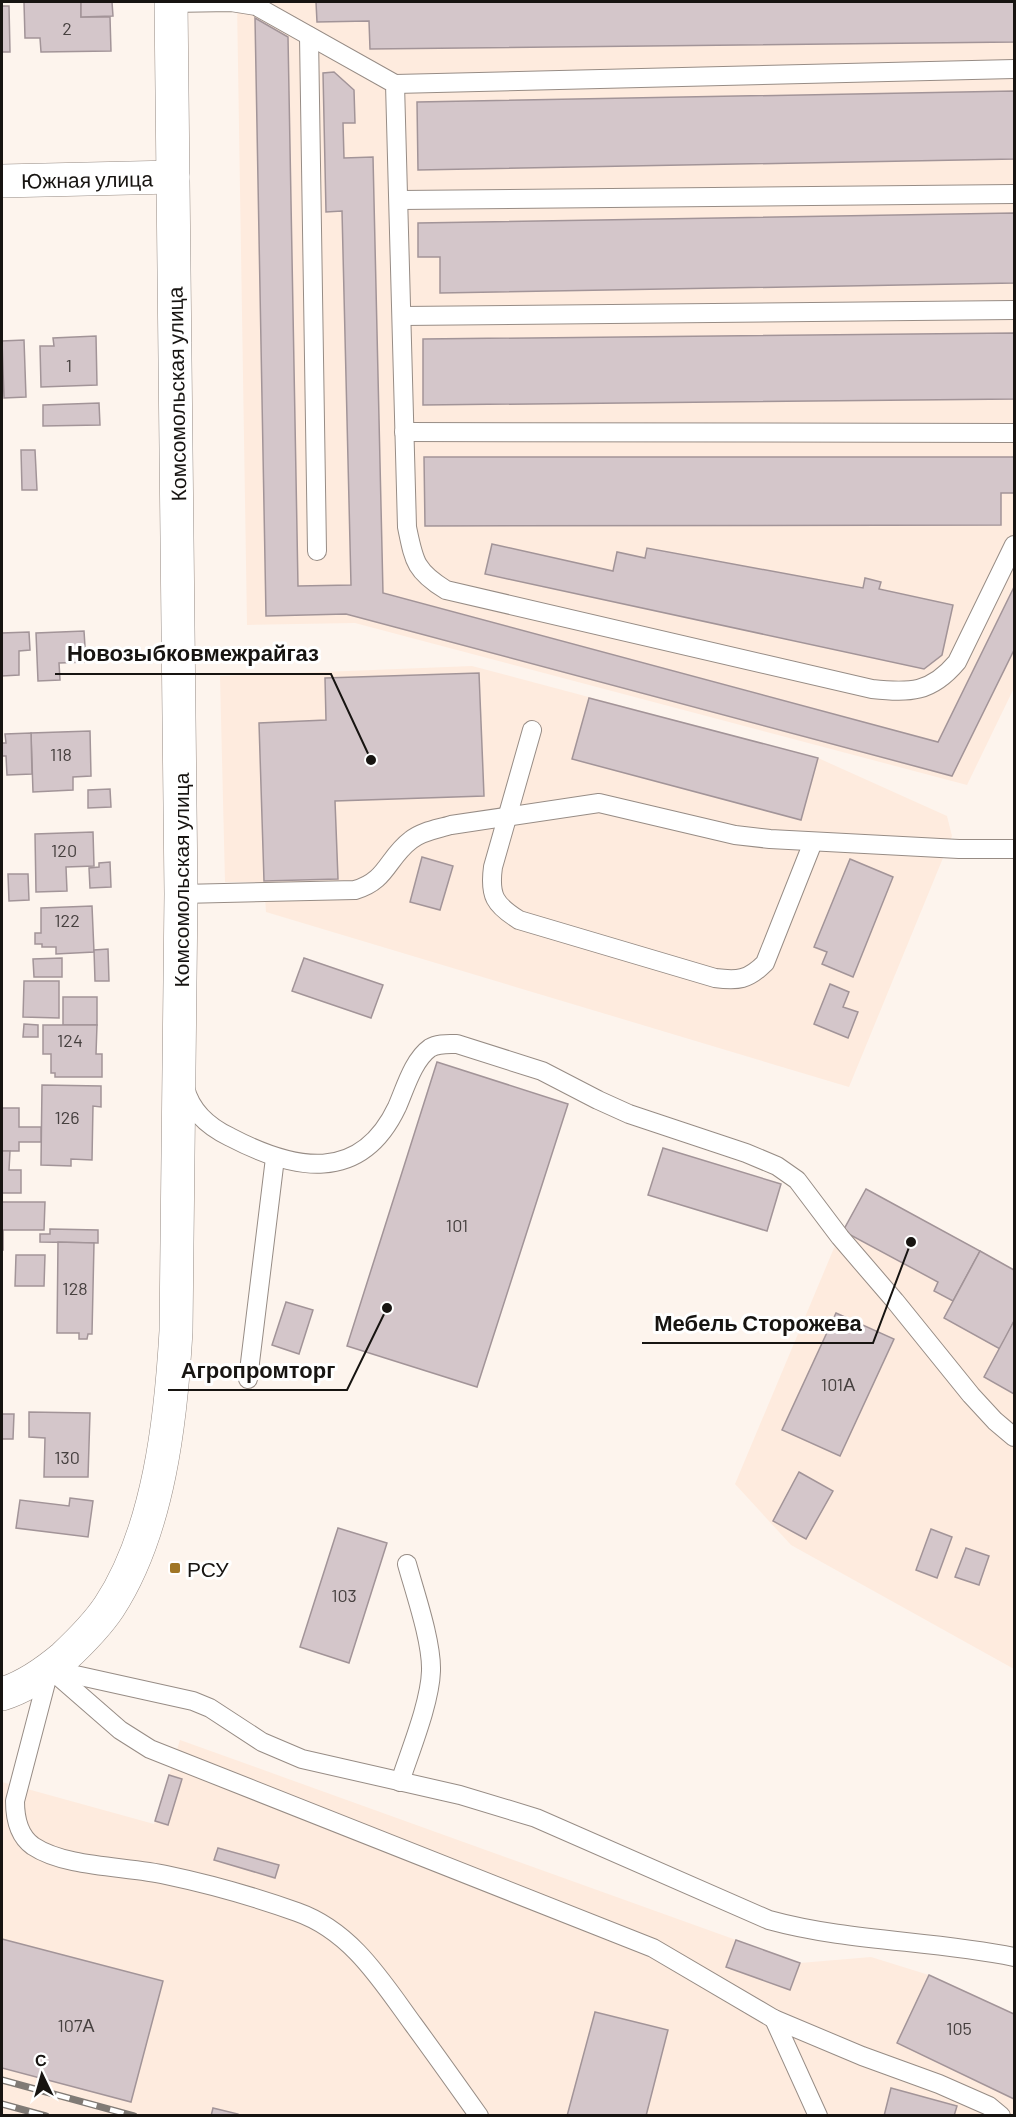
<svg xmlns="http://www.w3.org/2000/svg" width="1016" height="2117" viewBox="0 0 1016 2117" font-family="Barlow,sans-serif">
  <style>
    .built { fill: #feebde }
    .building { fill: #d4c6ca; stroke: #a29498; stroke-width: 1.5 }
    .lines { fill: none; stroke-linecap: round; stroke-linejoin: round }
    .lane-casing { stroke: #978c85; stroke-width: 20 }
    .street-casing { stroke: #978c85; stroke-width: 34 }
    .secondary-casing { stroke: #978c85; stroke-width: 34 }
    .lane { stroke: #fff; stroke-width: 18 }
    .street { stroke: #fff; stroke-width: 33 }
    .secondary { stroke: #fff; stroke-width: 33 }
    .rail-casing { stroke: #807a75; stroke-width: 7 }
    .rail { stroke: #fff; stroke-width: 4.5; stroke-dasharray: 14; stroke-linecap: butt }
    .poi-dot { fill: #a07525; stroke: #fff; stroke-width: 2 }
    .labels { text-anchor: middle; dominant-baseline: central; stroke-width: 6; stroke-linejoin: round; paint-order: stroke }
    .number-label { font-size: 18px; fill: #46403f }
    .street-label { font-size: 21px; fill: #171411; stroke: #fff }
    .poi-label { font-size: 21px; fill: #171411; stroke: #fff; text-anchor: start }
    .leader { fill: none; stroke: #171411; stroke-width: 2 }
    .callout-dot { fill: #171411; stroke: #fff; stroke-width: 2 }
    .callout-label { font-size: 22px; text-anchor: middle; font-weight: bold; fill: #171411; stroke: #fff; stroke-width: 6; stroke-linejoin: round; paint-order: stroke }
  </style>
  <rect width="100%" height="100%" fill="#fdf4ed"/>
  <g class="built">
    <path d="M237 2H1014V688L967 785 355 623 247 625Z"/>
    <path d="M472 666 818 758 947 816 952 836 849 1087 266 912 264 882H225L220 676Z"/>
    <path d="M866 1189 1014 1270V1669L791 1545 735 1484 834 1248Z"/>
    <path d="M180 1740 800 1963 871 1957 929 1975 1014 2014V2115H2V1782L154 1824Z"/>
  </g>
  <g class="building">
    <path d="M24 2H81V17H110L111 51 41 52 40 38H25Z"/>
    <path d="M81 2H112L113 16 81 17Z"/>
    <path d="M316 2H1014V42L370 49 369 21 317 22Z"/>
    <path d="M2 6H9L10 52H2Z"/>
    <path d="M255 18 288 37 298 586 351 585 342 211 326 212 323 73 334 72 354 90 355 123H343L344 158 373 157 383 593 938 742 1014 587V650L952 776 346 614 266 616Z"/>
    <path d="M1014 91V159L418 170 417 102Z"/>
    <path d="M1014 213V283L440 293V257H418V223Z"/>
    <path d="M1014 333V399L423 405V339Z"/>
    <path d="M96 336 97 385 41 387 40 346H54L53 338Z"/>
    <path d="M24 340 26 397 4 398 2 341Z"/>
    <path d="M99 403 100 425 43 426V405Z"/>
    <path d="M21 450H35L37 490H22Z"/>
    <path d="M424 457H1014V493H1001V525L425 526Z"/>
    <path d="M492 544 613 571 617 552 645 558 647 548 863 588 865 578 881 582 879 589 953 605 942 655 924 669 485 574Z"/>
    <path d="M84 631 86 662 59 663 60 680 38 681 36 633Z"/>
    <path d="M29 632 30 650 19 651V675L2 676V633Z"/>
    <path d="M479 673 484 796 335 801 338 879 264 881 259 723 326 720 325 678Z"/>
    <path d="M589 698 818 758 801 820 572 759Z"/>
    <path d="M90 731 91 776 73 777V790L33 792 31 733Z"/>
    <path d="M31 733 32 774 7 775 6 756H2V743H6L5 734Z"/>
    <path d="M110 789 111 807 88 808V790Z"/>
    <path d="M93 832 94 866 66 867 67 891 36 892 35 834Z"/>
    <path d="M422 857 453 866 440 910 410 902Z"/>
    <path d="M850 859 893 877 853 977 822 964 827 952 814 947Z"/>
    <path d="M110 862 111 887 90 888 89 868 99 867V863Z"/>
    <path d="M8 874H28L29 900 9 901Z"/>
    <path d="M92 906 94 952 56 954V947H42V944H35V933H41V908Z"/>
    <path d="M108 949 109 981H95L94 950Z"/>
    <path d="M62 958V977H34L33 959Z"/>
    <path d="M304 958 383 985 371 1018 292 991Z"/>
    <path d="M24 981H59V1018L23 1017Z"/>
    <path d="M830 984 849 992 843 1007 858 1012 848 1038 814 1024Z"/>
    <rect x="63" y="997" width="34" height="28"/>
    <path d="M24 1024 38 1025V1037H23Z"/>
    <path d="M43 1025H97L96 1054H102V1077H55V1073H51V1054H43Z"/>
    <path d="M437 1062 568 1104 477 1387 347 1346Z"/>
    <path d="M42 1085 101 1086V1107L93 1106 92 1160 71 1159V1166L41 1165Z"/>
    <path d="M2 1108H19V1127H41V1142H19V1151H2Z"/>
    <path d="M663 1148 781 1184 767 1231 648 1195Z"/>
    <path d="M2 1151H10L9 1170H21V1193H2Z"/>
    <path d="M866 1189 980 1251 953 1301 934 1291 938 1282 843 1231Z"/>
    <path d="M2 1202H45L44 1230H3V1250H2Z"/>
    <path d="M50 1229 98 1230V1243L40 1242V1234H50Z"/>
    <path d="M58 1242 94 1243 92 1334H88L87 1339H79V1333H57Z"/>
    <path d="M980 1251 1014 1270V1321L1000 1349 944 1318Z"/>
    <path d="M16 1255H45L44 1286H15Z"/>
    <path d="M286 1302 313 1310 299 1354 272 1345Z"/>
    <path d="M836 1313 894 1339 840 1456 782 1430Z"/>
    <path d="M1014 1321V1394L984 1377Z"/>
    <path d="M29 1412 90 1413 88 1477H44L45 1438 29 1437Z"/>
    <path d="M2 1414H14L13 1439H2Z"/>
    <path d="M799 1472 833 1491 806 1539 773 1521Z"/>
    <path d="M70 1498 93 1501 88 1537 16 1528 20 1500 69 1506Z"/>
    <path d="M338 1528 387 1543 349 1663 300 1647Z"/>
    <path d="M931 1529 952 1537 937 1578 916 1570Z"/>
    <path d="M966 1548 989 1556 979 1585 955 1577Z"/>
    <path d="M169 1775 182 1779 168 1825 155 1821Z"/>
    <path d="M218 1848 279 1865 275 1878 214 1860Z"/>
    <path d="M2 1939 163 1981 131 2102 2 2068Z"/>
    <path d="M736 1940 800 1963 790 1990 726 1967Z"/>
    <path d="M929 1975 1014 2014V2099L897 2043Z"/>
    <path d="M595 2012 668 2030 646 2116H567Z"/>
    <path d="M891 2088 957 2106 954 2116H884Z"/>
    <path d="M213 2108 238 2114V2116H211Z"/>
  </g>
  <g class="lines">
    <g class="lane-casing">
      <g id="lane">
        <path d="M171 3 231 2 256 6 395 84 407 527C414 561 415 571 446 590L872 689C910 693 931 693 957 662L1014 545"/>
        <path d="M309 36 317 551"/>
        <path d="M395 84 1014 69"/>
        <path d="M400 200 1014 194"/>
        <path d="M402 316 1014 310"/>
        <path d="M404 432 1014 433"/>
        <path d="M532 730 493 867C489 896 495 905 519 920L715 978C738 981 748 980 765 963L813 842"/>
        <path d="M181 894 355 890C387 881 387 858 411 840 422 831 438 829 451 825L599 803 735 835 770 839 959 849H1014"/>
        <path d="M185 1088C191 1111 209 1127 230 1137 293 1170 360 1185 397 1107 405 1089 413 1060 430 1048 438 1043 448 1044 457 1044L542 1071 598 1100 629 1114 746 1153 777 1166 797 1180 840 1237 895 1301 971 1395 995 1421 1014 1437"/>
        <path d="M248 1379 275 1158"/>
        <path d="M50 1669 120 1730 150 1749 653 1948 774 2019 862 2056 939 2084 989 2106 1001 2116"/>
        <path d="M53 1670 193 1701 210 1708 262 1742 302 1759 460 1795 536 1818 769 1920C849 1942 933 1940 1014 1957"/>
        <path d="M49 1671 15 1801C15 1817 19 1836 33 1846 66 1868 127 1866 166 1875 209 1884 255 1897 297 1912 351 1931 381 1980 413 2024 435 2054 457 2085 479 2116"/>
        <path d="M400 1782C410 1751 430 1703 431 1671 432 1642 415 1593 407 1564"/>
        <path d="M774 2019 818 2116"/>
      </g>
    </g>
    <g class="street-casing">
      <path id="street" d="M2 181 173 177"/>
    </g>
    <g class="secondary-casing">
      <path id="secondary" d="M2 1694C25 1687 45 1673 64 1657 80 1642 97 1625 109 1607 159 1531 171 1419 176 1331L181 894 171 2"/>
    </g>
    <use href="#lane" class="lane"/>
    <use href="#street" class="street"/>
    <use href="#secondary" class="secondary"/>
    <g class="rail-casing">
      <g id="rail">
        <path d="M2 2080 134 2116"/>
        <path d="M2 2104 46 2116"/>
      </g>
    </g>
    <use href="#rail" class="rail"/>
  </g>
  <rect class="poi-dot" x="169" y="1562" width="12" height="12" rx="3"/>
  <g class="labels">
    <g class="number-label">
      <text x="67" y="28">2</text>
      <text x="69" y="365">1</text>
      <text x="61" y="754">118</text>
      <text x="64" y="850">120</text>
      <text x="67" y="920">122</text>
      <text x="70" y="1040">124</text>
      <text x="67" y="1117">126</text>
      <text x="457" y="1225">101</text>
      <text x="75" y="1288">128</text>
      <text x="838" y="1384">101А</text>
      <text x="67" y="1457">130</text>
      <text x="344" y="1595">103</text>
      <text x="76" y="2025">107А</text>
      <text x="959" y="2028">105</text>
    </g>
    <g class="street-label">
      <text transform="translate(87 179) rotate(-1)">Южная улица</text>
      <text transform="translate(176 394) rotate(-91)">Комсомольская улица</text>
      <text transform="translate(180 880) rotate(-90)">Комсомольская улица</text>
    </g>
    <g class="poi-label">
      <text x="187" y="1568">РСУ</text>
    </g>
  </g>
  <path class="leader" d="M371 760L331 674H55M911 1242L873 1343H642M387 1308L347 1390H168"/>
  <g class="callout-dot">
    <circle cx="371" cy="760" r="6"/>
    <circle cx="911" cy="1242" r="6"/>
    <circle cx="387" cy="1308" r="6"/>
  </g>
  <g class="callout-label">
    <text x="193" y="661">Новозыбковмежрайгаз</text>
    <text x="758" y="1331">Мебель Сторожева</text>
    <text x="258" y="1378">Агропромторг</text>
  </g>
  <rect width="1016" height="2117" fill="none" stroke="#171411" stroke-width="6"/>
  <g transform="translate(42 2075) rotate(355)" stroke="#ffffff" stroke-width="4.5" paint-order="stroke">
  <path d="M0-4.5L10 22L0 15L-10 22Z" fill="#171411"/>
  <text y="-9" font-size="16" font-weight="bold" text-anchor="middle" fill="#171411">С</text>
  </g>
</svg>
